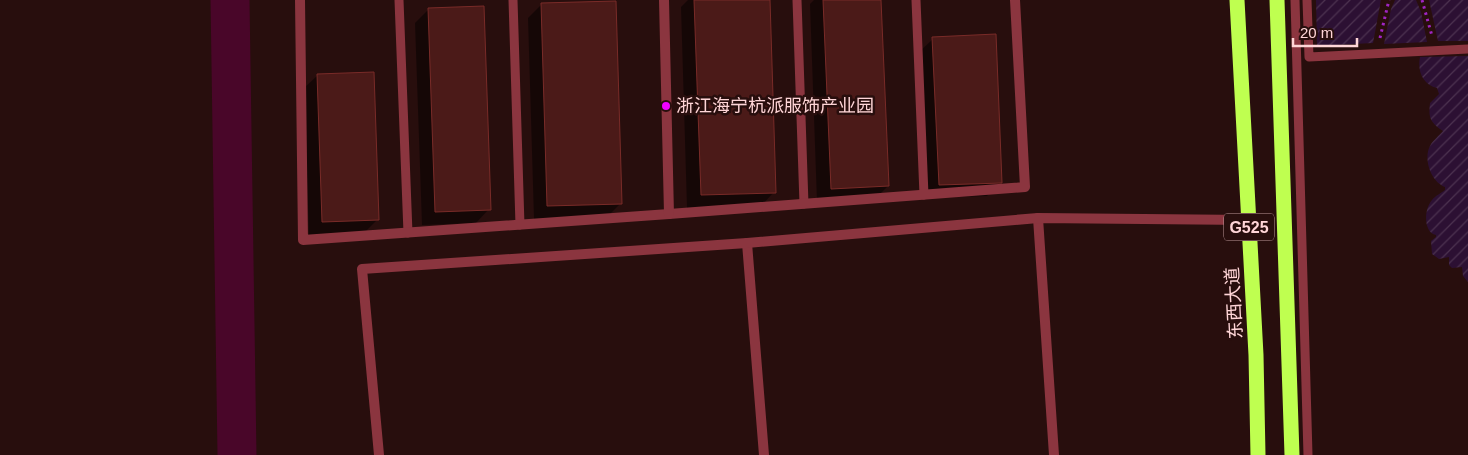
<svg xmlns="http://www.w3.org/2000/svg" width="1468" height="455" viewBox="0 0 1468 455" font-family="Helvetica,'Noto Sans SC',sans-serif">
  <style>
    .garden { fill: url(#garden-furrows) }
    .shadow { fill: #0007 }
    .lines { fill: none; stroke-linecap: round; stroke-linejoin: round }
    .river { stroke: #490629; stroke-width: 39 }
    .building { fill: #4b1a18; stroke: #792b28 }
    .path { stroke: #a025c3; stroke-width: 3; stroke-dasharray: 2.5 4; stroke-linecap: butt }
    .lane { stroke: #8b353f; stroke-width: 9 }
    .street { stroke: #8b353f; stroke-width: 10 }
    .highway { stroke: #bfff50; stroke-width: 15 }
    .poi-dot { fill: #f001ff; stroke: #280e0d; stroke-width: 2 }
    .labels { text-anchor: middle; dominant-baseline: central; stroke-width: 5; stroke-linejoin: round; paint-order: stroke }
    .shield { fill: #280e0d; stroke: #be999a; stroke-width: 1 }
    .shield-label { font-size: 16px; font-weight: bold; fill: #ffd5d7 }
    .poi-label { font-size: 18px; fill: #ffd5d7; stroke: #280e0d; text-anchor: start }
    .street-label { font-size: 18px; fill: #ffd5d7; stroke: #280e0d }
  </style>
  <defs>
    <pattern id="garden-furrows" width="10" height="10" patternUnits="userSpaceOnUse" patternTransform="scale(1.25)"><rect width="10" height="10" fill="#2c1033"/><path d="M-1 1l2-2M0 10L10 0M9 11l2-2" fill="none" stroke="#4c3250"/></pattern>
  </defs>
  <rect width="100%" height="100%" fill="#280e0d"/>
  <g class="garden">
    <path d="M1316 0H1381L1373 43 1317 46Z"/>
    <path d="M1395 0H1416L1421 12 1427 42 1384 44 1391 9Z"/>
    <path d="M1429 0H1468V41H1438Z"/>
    <path d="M1468 56V282L1463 276 1462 267 1452 268 1449 265V257L1439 259 1432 254 1431 241 1436 237V235C1423 232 1424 209 1432 200 1435 196 1441 193 1445 190V187C1431 182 1423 159 1430 146 1433 140 1439 136 1443 131 1431 123 1428 119 1430 103L1439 94 1437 88C1423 85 1417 71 1420 57Z"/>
  </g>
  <g class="shadow">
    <path d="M688 0H768L774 192 761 206 687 208 681 7Z"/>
    <path d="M814 0H880L888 186 874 200 817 202 810 4Z"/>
    <path d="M541 5 621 203 607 217 534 219 528 18Z"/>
    <path d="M429 9 489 209 476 223 422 225 415 23Z"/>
    <path d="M933 39 1001 182 987 196 926 198 919 52Z"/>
    <path d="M318 75 378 219 364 233 309 235 304 88Z"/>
  </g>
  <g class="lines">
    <path class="river" d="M230 0 237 455"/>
  </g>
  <g class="building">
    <path d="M694 0H770L776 193 701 195Z"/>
    <path d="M823 0H881L889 186 831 189Z"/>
    <path d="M616 1 622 204 547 206 541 3Z"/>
    <path d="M484 6 491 210 435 212 428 8Z"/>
    <path d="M996 34 1002 183 939 185 932 37Z"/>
    <path d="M374 72 379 220 322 222 317 74Z"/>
  </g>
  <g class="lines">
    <g class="path">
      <path d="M1422 0 1432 36"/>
      <path d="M1380 38 1389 0"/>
    </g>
    <g class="lane">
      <path d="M399 0 408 233"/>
      <path d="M513 0 520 225"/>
      <path d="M797 0 804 204"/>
      <path d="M916 0 924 195"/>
      <path d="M1295 0 1308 455"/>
      <path d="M1307 0 1309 57 1468 49"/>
    </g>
    <g class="street">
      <path d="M300 0 303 240 669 214 1025 187 1015 0"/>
      <path d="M664 0 669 214"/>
      <path d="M1038 218 1054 455"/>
      <path d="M747 243 764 455"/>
      <path d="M379 455 362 269 747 243 1038 218 1249 220"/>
    </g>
    <g class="highway">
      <path d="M1237 0 1256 355 1258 455"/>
      <path d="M1277 0 1292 455"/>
    </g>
  </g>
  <circle class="poi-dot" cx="666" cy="106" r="5"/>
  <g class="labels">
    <rect class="shield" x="1224" y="213.5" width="50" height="27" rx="4"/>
    <g class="shield-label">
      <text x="1249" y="227">G525</text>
    </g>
    <g class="poi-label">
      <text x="676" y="106">浙江海宁杭派服饰产业园</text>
    </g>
    <g class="street-label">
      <text transform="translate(1234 303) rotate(-93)">东西大道</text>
    </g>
  </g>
  <path d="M1293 38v8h64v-8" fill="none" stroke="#ffd5d7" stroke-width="2.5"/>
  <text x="1300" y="38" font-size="15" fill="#ffd5d7" stroke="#280e0d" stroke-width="4" paint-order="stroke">20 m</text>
</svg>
